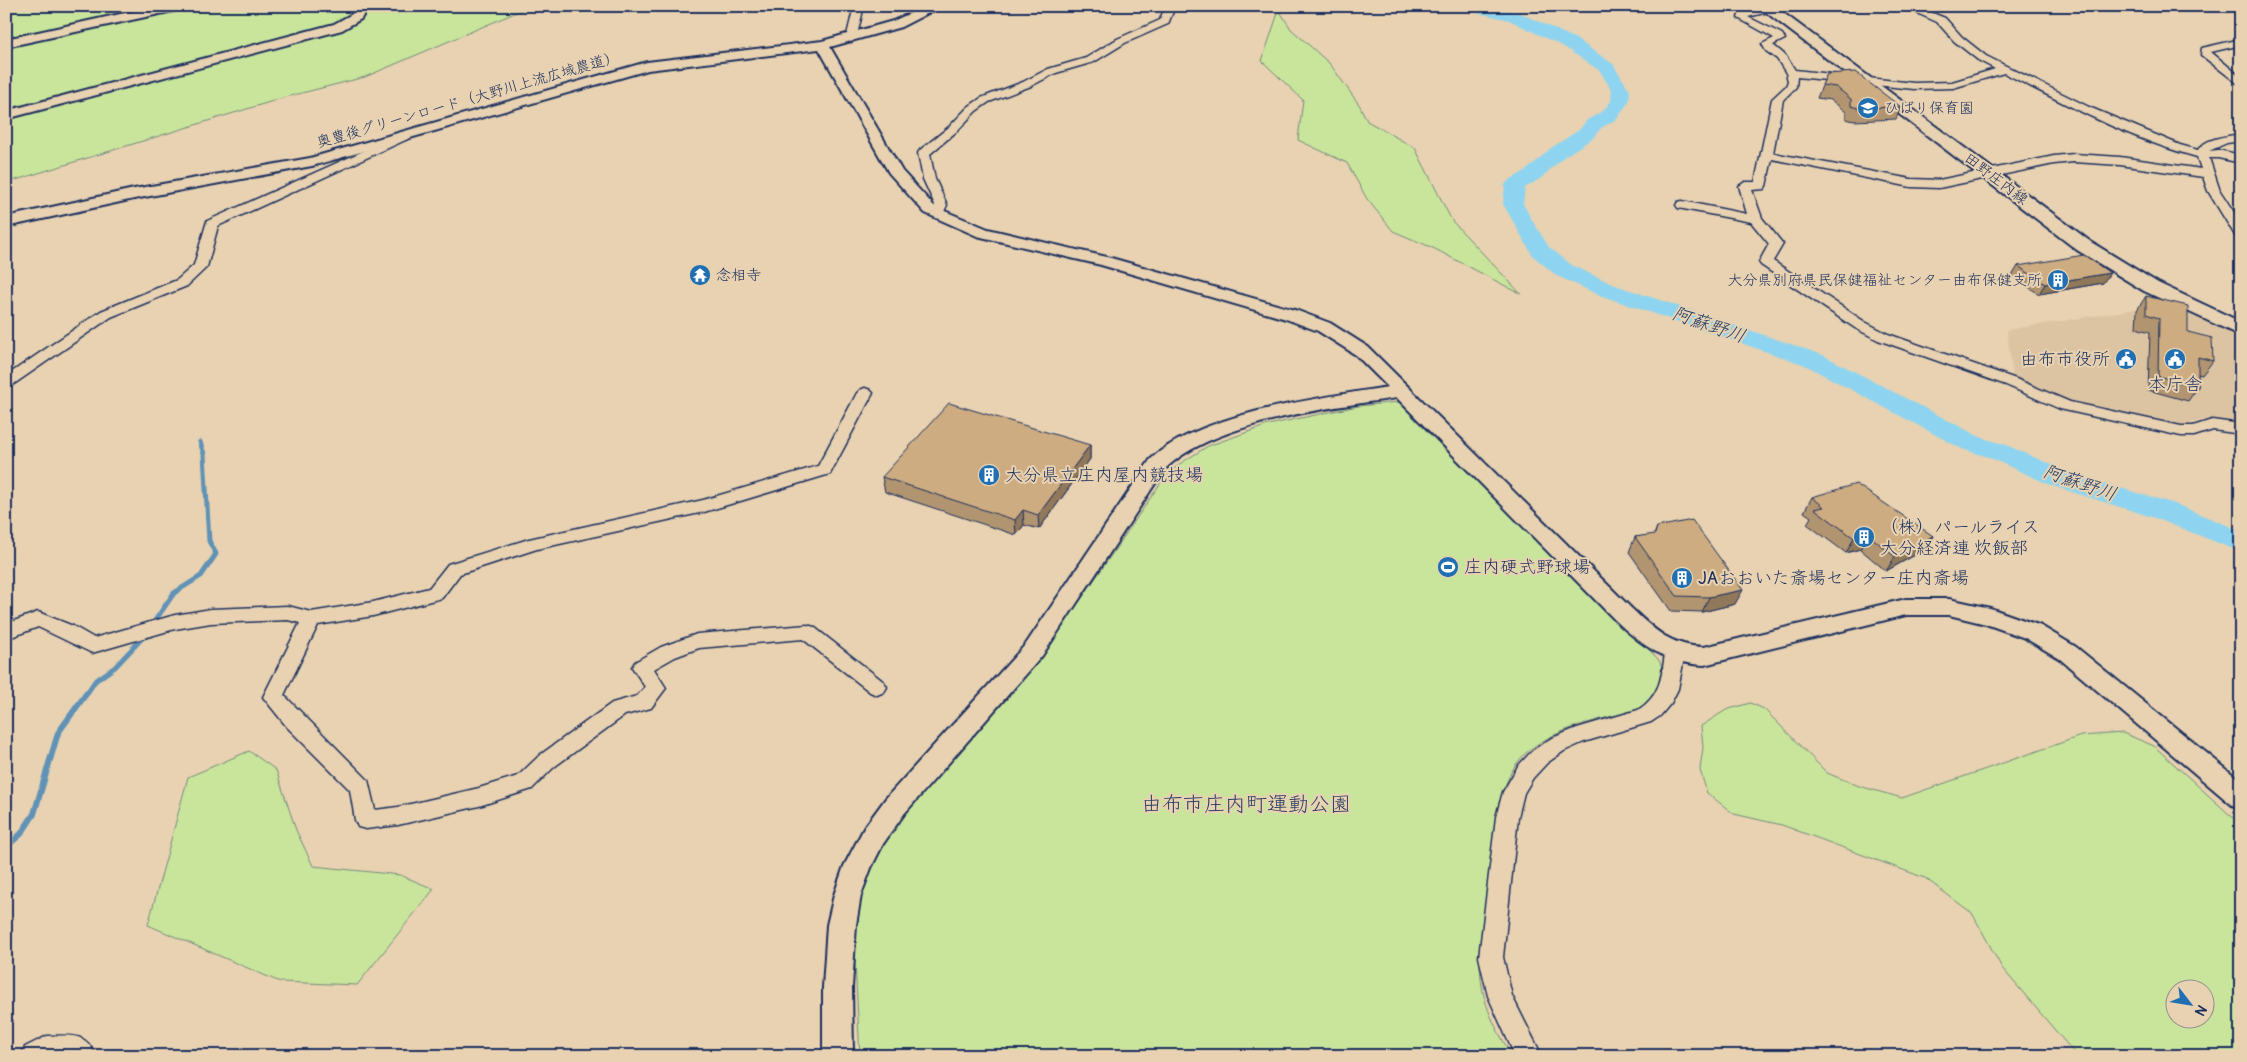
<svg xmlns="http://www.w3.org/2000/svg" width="2247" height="1062" viewBox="0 0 2247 1062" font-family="Pangolin,'Klee One',sans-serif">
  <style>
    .built { fill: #dcc4a2 }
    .green { fill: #c9e59b; stroke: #728a7c; fill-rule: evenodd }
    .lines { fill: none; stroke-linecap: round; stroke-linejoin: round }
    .stream-far1 { stroke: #6092b6; stroke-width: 5 }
    .stream { stroke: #6092b6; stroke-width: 6 }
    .river { fill: #8ed4f0; fill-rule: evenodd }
    .minor-casing { stroke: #1b2f5e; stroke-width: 3 }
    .tertiary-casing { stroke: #1b2f5e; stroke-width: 4 }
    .secondary-casing { stroke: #1b2f5e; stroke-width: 4 }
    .minor { fill: #e8d2b1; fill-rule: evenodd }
    .tertiary { fill: #e8d2b1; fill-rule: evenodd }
    .secondary { fill: #e8d2b1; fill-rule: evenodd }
    .wall { fill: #b1946f; stroke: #1b2f5e }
    .shaded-wall { fill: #90785a; stroke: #1b2f5e }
    .building { fill: #ceac81; stroke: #1b2f5e }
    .labels { text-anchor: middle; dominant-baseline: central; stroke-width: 4; stroke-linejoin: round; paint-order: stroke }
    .far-street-label { font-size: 15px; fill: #1b2f5e; stroke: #e8d2b1 }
    .far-poi-label { font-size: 15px; fill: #1b2f5e; stroke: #e8d2b1; text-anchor: start }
    .poi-label { font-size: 18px; fill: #1b2f5e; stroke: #e8d2b1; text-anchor: start }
    .water-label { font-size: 19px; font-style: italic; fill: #26406d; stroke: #e8d2b1 }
    .near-park-label { font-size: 21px; fill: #2c4164; stroke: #e8d2b1 }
  </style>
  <rect width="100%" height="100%" fill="#e8d2b1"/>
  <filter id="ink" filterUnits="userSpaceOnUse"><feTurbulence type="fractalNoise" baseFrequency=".02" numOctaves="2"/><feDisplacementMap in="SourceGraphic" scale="10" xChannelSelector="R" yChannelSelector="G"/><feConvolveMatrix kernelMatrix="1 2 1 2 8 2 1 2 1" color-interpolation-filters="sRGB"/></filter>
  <g filter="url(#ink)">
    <path class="built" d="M2166 304 2241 338V424L2202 420 2173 429 2057 401 2013 380 2007 330Z"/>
    <g class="green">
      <path d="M6 6H531L365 77 286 97 6 183Z"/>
      <path d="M1279 10 1291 29 1330 64 1360 106 1367 121 1415 148 1452 221 1521 294 1433 248 1393 231 1367 199 1347 163 1298 140 1303 100 1262 61Z"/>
      <path d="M1399 402 1410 406 1658 659C1671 679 1657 698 1639 709 1601 720 1540 730 1517 763 1509 774 1505 786 1501 798L1480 960C1480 1000 1492 1022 1512 1056H860L854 943 855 907 863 877 894 820 1043 655 1162 481 1178 465 1208 446 1268 425 1358 406Z"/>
      <path d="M1750 703 1764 709 1827 773 1859 786 1902 798 2081 736 2123 733 2154 746 2241 825V1056H2077L2002 968 1972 913 1925 878 1782 825 1734 814 1707 793 1700 770 1703 747 1701 726 1726 710ZM2174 990H2204V1020H2174Z"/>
      <path d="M249 751 276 770 296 830 313 866 400 875 434 889 357 985 280 982 148 925 188 777Z"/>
    </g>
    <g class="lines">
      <g class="stream-far1">
        <path d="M152 625 174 593 201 576 216 554 209 541 204 454 200 442"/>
        <path d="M85 696 95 681 115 667 146 634"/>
      </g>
      <path class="stream" d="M6 847 21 834 34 814 58 733 86 694"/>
      <path class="river" d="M1469 6H1490L1520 13 1576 39 1613 64 1630 91 1629 101 1617 119 1601 128 1593 138 1565 156 1541 178 1525 188 1523 204 1532 220 1549 247 1573 266 1615 285 1823 355 1980 437 2006 445 2073 474 2175 504 2241 531V552L2155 518 2053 486 1988 457 1962 449 1805 365 1599 295 1557 276 1533 256 1503 204 1505 185 1508 181 1527 170 1551 148 1579 130 1587 120 1603 111 1611 101 1612 91 1600 71 1564 47 1509 20 1474 12Z"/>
      <g class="minor-casing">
        <g id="minor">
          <path d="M854 6H864L856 39 851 42 846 39Z"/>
          <path d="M1162 6H1172L1174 9 1168 24 1125 43 1094 62 1056 73 1031 86 989 102 976 111 957 131 930 154 935 179 947 205 942 216H932L931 213 935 205 923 179 918 153 920 150 949 127 968 107 981 98 1023 82 1048 69 1086 58 1117 39 1160 20 1164 9Z"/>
          <path d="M1768 6 1772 7V11L1748 17 1782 34 1785 39 1773 45 1785 55 1795 70 1914 83 1952 82 1995 69 1978 60 1954 41 1937 22 1901 6H1915L1945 18 1962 37 1986 56 2089 107 2180 145 2198 150C2205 138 2228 136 2241 134V141L2227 143 2209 151 2218 150 2241 155V163L2218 158H2209L2220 191 2241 223V238L2236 237 2208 191 2203 177 2120 165 2074 162 2054 164 1939 188 1911 187 1772 159 1766 186 1764 189 1752 190 1762 218 1783 244 1773 261 1865 322 1888 334 2016 379 2070 402 2181 426H2193L2212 420 2241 424V434L2213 430 2194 436H2181L2060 409 2006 385 1878 340 1855 328 1761 265 1759 262 1769 244 1751 222 1678 208 1676 205 1678 202 1682 201 1747 214 1739 186 1745 182H1755L1772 99 1786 86 1788 81 1786 73 1777 59 1766 51 1762 44 1774 38 1738 18 1740 12ZM2004 73C2066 104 2129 139 2197 157L2201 169 2120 157 2074 154 2054 156 1939 180 1911 179 1773 153 1783 100 1796 87 1797 77 1914 89 1953 88Z"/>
          <path d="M2241 39V45L2211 52 2241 77V86L2201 55 2202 48Z"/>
          <path d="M406 132 412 136 410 138 218 226 207 267 187 286 111 317 11 386 6 388V376L101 311 177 280 194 265 207 221Z"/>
          <path d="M865 388 870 390 873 393 830 474 704 512 537 549 460 574 442 598 373 616 318 625 284 695 368 780 375 810 398 807 479 788 518 776 540 755 612 703 637 696 645 687 632 667 635 662 661 647 697 634 807 625 814 627 884 682 887 687 884 692 877 695 870 692 803 639 699 648 675 657 654 669 666 688 651 708 625 715 554 767 532 789 479 806 398 825 366 829 358 827 355 820 350 790 287 727 263 697 300 623 288 620 211 623 175 629 92 653 38 627 6 639V624L38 612 73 626 94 638 175 615 211 609 288 606 311 612 373 602 429 588 448 564 529 539 703 500 818 466 857 393 860 390Z"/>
          <path d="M1675 646 1682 648 1685 653 1678 689 1671 703 1660 716 1651 722 1584 742 1564 751 1547 763 1533 778 1524 793 1518 817 1503 957 1512 996 1542 1056H1515L1488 996 1479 957 1496 817 1503 792 1518 766 1532 751 1550 739 1577 728 1638 710C1660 696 1662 677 1665 653L1668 648Z"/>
          <path d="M47 1036C70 1036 85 1031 96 1056H21L25 1047Z"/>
        </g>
      </g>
      <g class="tertiary-casing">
        <g id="tertiary">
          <path d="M157 6H184L178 10 6 47V39Z"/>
          <path d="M357 6H369L361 19 342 30 6 119V111L334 24 352 14Z"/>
          <path d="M926 6H942L901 27 830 47 902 171 935 207 988 229 1111 258 1298 311 1330 323 1368 347 1631 608C1654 630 1671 646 1704 647L1906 599H1949L1990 608 2041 626 2076 647 2241 781V808L2232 805 2060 659 2025 638 1986 624 1949 615H1906L1704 665C1666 663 1641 645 1615 620L1397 398C1333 407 1211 422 1164 470L1042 656 904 814 883 844 871 868 861 895 856 925 852 987 853 1056H823V987L827 925 834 895 844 866 864 828 886 798 1026 644 1150 460C1197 414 1323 397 1388 387L1356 355 1318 331 1286 319 1101 265 977 236 925 213 889 173 819 49 648 70 312 166 134 199 6 227V217L134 189 310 158 647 62 822 41 893 21Z"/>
        </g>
      </g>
      <g class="secondary-casing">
        <path id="secondary" d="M1758 6H1774L2091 242 2158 283 2241 322V336L2144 291 2077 250Z"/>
      </g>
      <use href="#minor" class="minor"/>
      <use href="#tertiary" class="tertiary"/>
      <use href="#secondary" class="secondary"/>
    </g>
    <g class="wall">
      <path d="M1827 74 1901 107 1896 119 1854 121 1846 119V112L1831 100 1817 98Z"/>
      <path d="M2018 266 2103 283 2039 294 2012 276Z"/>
      <path d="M2146 296 2188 332 2213 361 2202 375 2198 374V387L2188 401 2148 390 2150 332 2136 328 2137 310Z"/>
      <path d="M1090 445V459L1039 529 1024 525 1016 535 885 492 882 477Z"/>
      <path d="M1812 497 1933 536 1924 550 1886 571 1860 549 1846 553 1807 524 1811 517 1804 512Z"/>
      <path d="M1657 527 1735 604 1702 612 1671 611 1629 552 1635 537 1654 535Z"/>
    </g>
    <g class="shaded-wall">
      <path d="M2110 273 2103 283 2039 294 2045 284Z"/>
      <path d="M1090 445V459L1039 529 1038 515Z"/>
      <path d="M1023 510 1024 525 1016 535 1015 520Z"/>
      <path d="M1869 535 1860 549 1846 553 1854 538Z"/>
      <path d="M1933 536 1924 550 1886 571 1895 557Z"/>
      <path d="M1743 590 1735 604 1702 612 1709 597Z"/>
    </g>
    <g class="building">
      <path d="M1855 72 1901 107 1859 108 1851 106V99L1836 87 1822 85 1827 74Z"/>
      <path d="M2084 255 2110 273 2045 284 2018 266Z"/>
      <path d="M2146 296 2188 306V332L2212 338 2213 361 2198 357V387L2158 376 2159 318 2146 314Z"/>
      <path d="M949 403 1090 445 1038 515 1023 510 1015 520 882 477Z"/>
      <path d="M1856 484 1933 536 1895 557 1869 535 1854 538 1815 509 1824 507 1812 497Z"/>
      <path d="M1692 520 1743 590 1709 597 1677 596 1635 537 1655 534 1657 527Z"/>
    </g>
  </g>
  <defs>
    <g id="school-disc" transform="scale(1.125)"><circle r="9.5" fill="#1f6fb2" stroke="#e8d2b1"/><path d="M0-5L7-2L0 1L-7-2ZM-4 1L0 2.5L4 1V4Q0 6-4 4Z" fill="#fff"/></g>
    <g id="temple-disc" transform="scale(1.125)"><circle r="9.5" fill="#1f6fb2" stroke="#e8d2b1"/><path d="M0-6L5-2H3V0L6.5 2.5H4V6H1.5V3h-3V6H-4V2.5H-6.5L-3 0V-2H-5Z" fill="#fff"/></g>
    <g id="building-disc" transform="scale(1.125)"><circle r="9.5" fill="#1f6fb2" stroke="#e8d2b1"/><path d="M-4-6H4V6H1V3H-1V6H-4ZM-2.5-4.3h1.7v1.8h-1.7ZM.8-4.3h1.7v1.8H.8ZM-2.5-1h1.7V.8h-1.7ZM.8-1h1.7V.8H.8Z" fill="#fff"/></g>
    <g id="civic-disc" transform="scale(1.125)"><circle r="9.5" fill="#1f6fb2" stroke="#e8d2b1"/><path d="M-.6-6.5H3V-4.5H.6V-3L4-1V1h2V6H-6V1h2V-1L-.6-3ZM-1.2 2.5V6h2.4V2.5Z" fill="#fff"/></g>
    <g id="stadium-disc" transform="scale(1.125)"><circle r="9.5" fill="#1f6fb2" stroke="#e8d2b1"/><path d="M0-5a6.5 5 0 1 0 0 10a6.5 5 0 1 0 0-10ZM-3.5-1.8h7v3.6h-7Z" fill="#fff"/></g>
  </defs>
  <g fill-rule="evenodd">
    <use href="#school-disc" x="1868" y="108"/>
    <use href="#temple-disc" x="700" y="275"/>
    <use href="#building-disc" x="2058" y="280"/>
    <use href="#civic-disc" x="2126" y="359"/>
    <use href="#civic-disc" x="2175" y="359"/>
    <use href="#building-disc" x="989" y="475"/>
    <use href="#building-disc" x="1864" y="537"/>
    <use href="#stadium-disc" x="1448" y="567"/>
    <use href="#building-disc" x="1682" y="578"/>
  </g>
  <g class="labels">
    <g class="far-street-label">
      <text transform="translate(468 100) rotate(-16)">奥豊後グリーンロード（大野川上流広域農道）</text>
      <text transform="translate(1996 179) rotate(37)">田野庄内線</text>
    </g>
    <g class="far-poi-label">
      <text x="1884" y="108">ひばり保育園</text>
      <text x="716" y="275">念相寺</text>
      <text x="2042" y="280" text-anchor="end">大分県別府県民保健福祉センター由布保健支所</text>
    </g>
    <g class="poi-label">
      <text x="2110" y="359" text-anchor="end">由布市役所</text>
      <text x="2175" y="384" text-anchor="middle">本庁舎</text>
      <text x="1005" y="475">大分県立庄内屋内競技場</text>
      <text x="1880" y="527">（株）パールライス<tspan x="1880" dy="21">大分経済連 炊飯部</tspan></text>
      <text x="1464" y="567">庄内硬式野球場</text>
      <text x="1698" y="578">JAおおいた斎場センター庄内斎場</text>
    </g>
    <g class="water-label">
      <text transform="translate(1709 325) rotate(19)">阿蘇野川</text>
      <text transform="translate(2080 483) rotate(19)">阿蘇野川</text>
    </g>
    <g class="near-park-label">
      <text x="1246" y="804">由布市庄内町運動公園</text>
    </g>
  </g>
  <rect width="2247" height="1062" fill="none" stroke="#e8d2b1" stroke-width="25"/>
  <rect x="12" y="12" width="2222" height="1037" fill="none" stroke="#1b2f5e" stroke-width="2" filter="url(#ink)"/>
  <g transform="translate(2190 1004) rotate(121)"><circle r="24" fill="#e8d2b1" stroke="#969190"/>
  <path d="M0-4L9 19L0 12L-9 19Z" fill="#1f6fb2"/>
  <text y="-8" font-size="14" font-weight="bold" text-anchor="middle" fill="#1b2f5e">N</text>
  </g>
</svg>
